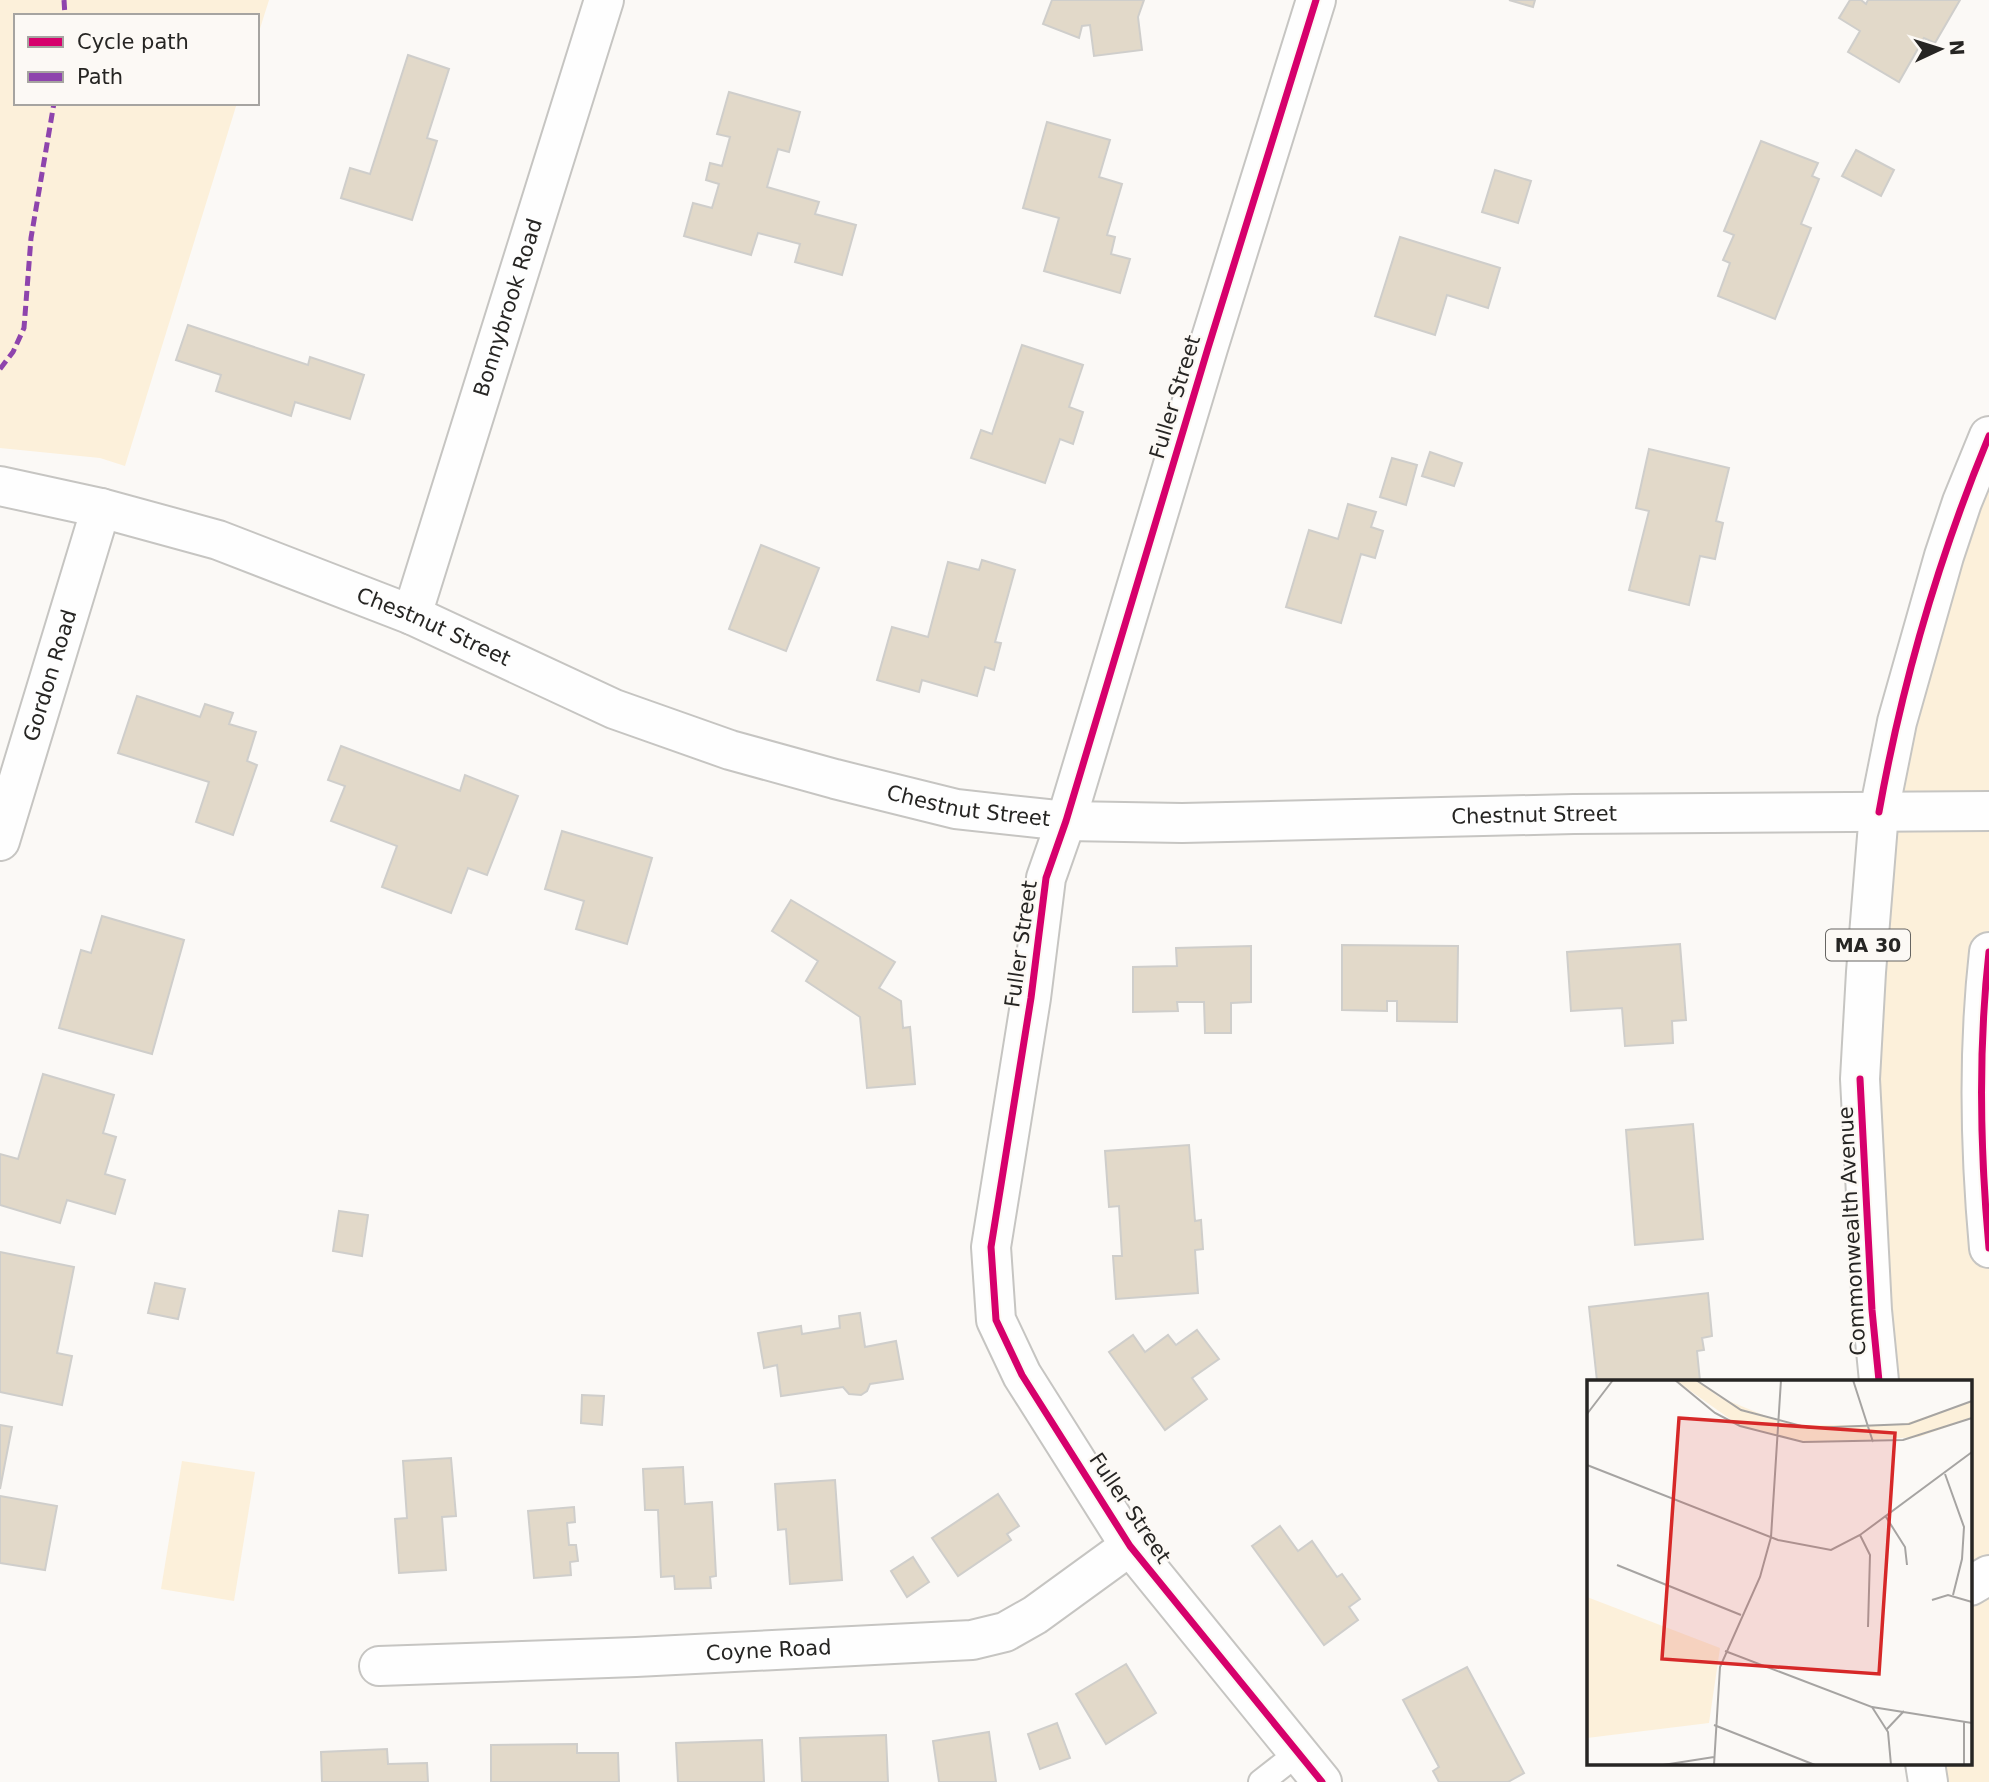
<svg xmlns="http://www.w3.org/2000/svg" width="1989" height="1782" viewBox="0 0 1989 1782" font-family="'DejaVu Sans',sans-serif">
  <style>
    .green { fill: #fcf0da }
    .building { fill: #e2d9c9; stroke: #cfcecb; stroke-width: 2 }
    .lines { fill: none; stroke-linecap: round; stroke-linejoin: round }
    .lane-casing { stroke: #c6c5c2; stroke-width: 28 }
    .street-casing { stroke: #c6c5c2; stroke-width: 42 }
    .secondary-casing { stroke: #c6c5c2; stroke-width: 42 }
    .primary-casing { stroke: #c6c5c2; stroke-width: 42 }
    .lane { stroke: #fefefe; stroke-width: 24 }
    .street { stroke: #fefefe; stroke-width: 38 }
    .secondary { stroke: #fefefe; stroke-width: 38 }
    .primary { stroke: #fefefe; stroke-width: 38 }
    .quiet { stroke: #8e44ad; stroke-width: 5; stroke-dasharray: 10 5; stroke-linecap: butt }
    .cycleway-casing { stroke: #fcf9f5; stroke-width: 11 }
    .cycleway { stroke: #d6006c; stroke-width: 7 }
    .labels { text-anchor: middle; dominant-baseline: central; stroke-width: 5; stroke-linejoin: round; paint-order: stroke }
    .shield { fill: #fcf9f5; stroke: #666562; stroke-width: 2 }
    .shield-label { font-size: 19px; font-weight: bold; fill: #262523 }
    .street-label { font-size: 21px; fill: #262523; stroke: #fcf9f5 }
    .inset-road { fill: none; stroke: #a6a4a2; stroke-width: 2 }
    .view { fill: #d62828; fill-opacity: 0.15; stroke: #d62828; stroke-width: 3.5 }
    .inset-edge { fill: none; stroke: #262523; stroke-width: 3.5 }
  </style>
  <rect width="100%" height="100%" fill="#fbf9f6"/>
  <g class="green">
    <path d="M0 0H269L257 38V16H16V103H237L125 466 100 458 0 448Z"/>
    <path d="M1989 436V1782H1928L1925 1763H1970V1381H1879L1873 885Z"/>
    <path d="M182 1461 255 1472 234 1601 161 1589Z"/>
  </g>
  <g class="building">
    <path d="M1052 0H1144L1138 17 1142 50 1094 56 1090 25 1082 26 1079 38 1043 24Z"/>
    <path d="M1509 0H1535L1533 7Z"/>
    <path d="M1850 0H1861L1866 4 1868 0H1960L1935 43 1924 38 1899 82 1848 52 1860 31 1839 18Z"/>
    <path d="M408 55 449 69 427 138 437 141 412 220 341 198 350 168 370 174Z"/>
    <path d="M729 92 800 112 789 152 778 149 767 187 819 202 815 214 856 225 842 275 795 262 800 244 758 233 751 255 684 236 693 203 712 208 719 184 706 180 710 163 722 166 730 137 717 134Z"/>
    <path d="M1047 122 1110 140 1099 177 1122 184 1107 235 1115 237 1111 254 1130 259 1120 293 1044 271 1059 218 1023 208Z"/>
    <path d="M1761 141 1818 163 1812 176 1819 179 1801 224 1811 228 1775 319 1718 296 1730 263 1723 260 1734 235 1724 231Z"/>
    <path d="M1856 150 1894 170 1881 196 1842 176Z"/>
    <path d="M1495 170 1531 181 1518 223 1482 212Z"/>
    <path d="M1400 237 1500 268 1488 308 1447 295 1435 335 1375 316Z"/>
    <path d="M188 325 308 365 310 357 364 375 350 419 295 402 291 416 216 391 221 375 176 360Z"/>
    <path d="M1022 345 1083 365 1069 407 1083 412 1073 444 1060 439 1045 483 971 458 981 430 992 434Z"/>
    <path d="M1649 449 1729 468 1716 521 1723 523 1715 559 1700 556 1689 605 1629 590 1649 511 1636 508Z"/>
    <path d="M1430 452 1462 463 1454 486 1422 476Z"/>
    <path d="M1392 458 1417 465 1406 505 1380 497Z"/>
    <path d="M1348 504 1376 512 1371 527 1383 531 1375 558 1361 554 1341 623 1286 607 1309 530 1338 539Z"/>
    <path d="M761 545 819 568 786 651 729 629Z"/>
    <path d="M982 560 1015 570 995 642 1001 643 994 670 985 667 977 696 922 680 919 692 877 680 892 627 928 637 948 562 979 570Z"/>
    <path d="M137 696 200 717 205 704 233 713 229 724 256 732 247 761 257 765 233 835 196 822 209 782 118 753Z"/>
    <path d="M341 746 460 791 465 775 518 796 487 875 468 868 451 913 382 887 397 846 331 821 345 786 328 780Z"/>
    <path d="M562 831 652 858 627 944 576 929 584 901 545 889Z"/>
    <path d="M791 900 895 962 879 988 901 1001 903 1028 910 1027 915 1084 867 1088 860 1017 806 981 818 961 772 931Z"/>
    <path d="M102 916 184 940 152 1054 59 1028 81 950 91 953Z"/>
    <path d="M1680 944 1686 1020 1672 1021 1673 1043 1625 1046 1622 1008 1571 1011 1567 952Z"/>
    <path d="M1342 945 1458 946 1457 1022 1397 1021V1001H1387V1011L1342 1010Z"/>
    <path d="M1251 946V1002L1231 1003V1033H1205L1204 1002H1177L1178 1011 1133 1012V967L1177 966 1176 948Z"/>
    <path d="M43 1074 114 1095 103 1133 116 1137 105 1174 125 1180 115 1214 67 1200 60 1223 0 1205V1154L18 1159Z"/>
    <path d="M1693 1124 1703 1239 1635 1245 1626 1130Z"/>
    <path d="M1189 1145 1195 1221 1201 1220 1203 1249 1195 1250 1198 1293 1116 1299 1113 1256H1122L1119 1206 1109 1207 1105 1151Z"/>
    <path d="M339 1211 368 1215 362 1256 333 1251Z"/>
    <path d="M0 1252 74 1267 57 1353 72 1356 62 1405 0 1392Z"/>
    <path d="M155 1283 185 1289 178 1319 148 1313Z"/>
    <path d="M1708 1293 1712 1336 1702 1338 1704 1350 1697 1351 1700 1381H1597L1589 1307Z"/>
    <path d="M860 1313 865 1347 896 1341 903 1379 870 1384 867 1391 861 1395 849 1394 843 1387 781 1396 777 1365 764 1368 758 1333 801 1326 802 1334 840 1328 839 1316Z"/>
    <path d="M1197 1330 1219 1359 1192 1378 1207 1399 1165 1430 1109 1352 1133 1335 1145 1352 1168 1335 1176 1345Z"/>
    <path d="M582 1395 604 1396 602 1425 581 1423Z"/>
    <path d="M0 1425 12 1427 0 1489Z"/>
    <path d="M451 1458 456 1516 442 1517 446 1570 399 1573 395 1519 407 1518 403 1461Z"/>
    <path d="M683 1467 685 1504 712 1502 716 1576 710 1577 711 1588 675 1589 674 1576 661 1577 658 1510H645L643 1469Z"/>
    <path d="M835 1480 842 1580 790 1584 786 1529 778 1530 775 1484Z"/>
    <path d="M998 1494 1019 1526 1007 1534 1011 1540 958 1576 932 1538Z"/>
    <path d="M0 1496 57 1506 45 1570 0 1563Z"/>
    <path d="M574 1507 575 1522 567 1523 569 1545H576L578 1561 570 1562 571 1575 534 1578 528 1511Z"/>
    <path d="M1280 1526 1298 1551 1312 1541 1337 1577 1342 1574 1360 1599 1349 1607 1358 1620 1324 1645 1252 1546Z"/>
    <path d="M913 1557 929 1582 907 1597 891 1571Z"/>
    <path d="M1126 1664 1156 1713 1106 1744 1076 1694Z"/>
    <path d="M1467 1667 1524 1773 1508 1782H1439L1433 1771 1439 1767 1403 1700Z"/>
    <path d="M1057 1723 1070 1758 1040 1769 1028 1734Z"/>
    <path d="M989 1732 996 1782H939L933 1741Z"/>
    <path d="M886 1735 888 1782H802L800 1738Z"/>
    <path d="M762 1740 764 1782H678L676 1743Z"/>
    <path d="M577 1744V1753H618L619 1782H491V1745Z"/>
    <path d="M387 1749 388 1764 427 1763 428 1782H322L321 1752Z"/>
  </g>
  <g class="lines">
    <g class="lane-casing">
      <path id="lane" d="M1261 1782 1298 1753"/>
    </g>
    <g class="street-casing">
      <g id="street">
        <path d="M1316 0 1208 348 1066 821 1046 878 1031 998 991 1247 996 1320 1022 1375 1130 1546 1322 1782"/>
        <path id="s1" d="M412 615 604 0"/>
        <path id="s2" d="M0 841 101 508"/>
        <path d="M1989 952C1978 1050 1980 1150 1989 1248"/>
        <path d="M1970 1586 1989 1575"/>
        <path id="s3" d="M379 1666 636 1657 972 1640 1005 1632 1035 1615 1130 1546"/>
      </g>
    </g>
    <g class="secondary-casing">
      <g id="secondary">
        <path id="s4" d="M0 486 101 508 218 540 412 615 614 709 730 750 835 779 956 809 1066 821 1182 823 1574 814 1989 811"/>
      </g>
    </g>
    <g class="primary-casing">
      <g id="primary">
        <path d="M1879 1381 1872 1310 1860 1079 1866 972 1879 812 1897 722 1944 556 1962 502 1989 436"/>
        <path d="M1925 1763 1928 1782"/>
      </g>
    </g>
    <use href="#lane" class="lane"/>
    <use href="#street" class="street"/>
    <use href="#secondary" class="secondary"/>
    <use href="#primary" class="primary"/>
    <g class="quiet">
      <path d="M64 0 65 16"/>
      <path d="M0 369 13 352 24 328 31 238 54 103"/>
    </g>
    <g class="cycleway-casing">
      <g id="cycleway">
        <path d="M1316 0 1208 348 1066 821 1046 878 1031 998 991 1247 996 1320 1022 1375 1130 1546 1322 1782"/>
        <path d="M1879 812C1902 683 1939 557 1989 436"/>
        <path d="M1989 952C1978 1050 1980 1150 1989 1248"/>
        <path d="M1860 1079 1872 1310 1879 1381"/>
      </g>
    </g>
    <use href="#cycleway" class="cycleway"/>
  </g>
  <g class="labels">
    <rect class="shield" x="1826" y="929.5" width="84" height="31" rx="5"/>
    <g class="shield-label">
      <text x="1868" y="945">MA 30</text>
    </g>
    <g class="street-label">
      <text stroke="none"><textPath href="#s1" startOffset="322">Bonnybrook Road</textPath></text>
      <text transform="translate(1175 397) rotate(-73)">Fuller Street</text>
      <text stroke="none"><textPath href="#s4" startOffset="457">Chestnut Street</textPath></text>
      <text stroke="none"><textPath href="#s2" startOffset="173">Gordon Road</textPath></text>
      <text stroke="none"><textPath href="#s4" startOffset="1024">Chestnut Street</textPath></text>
      <text stroke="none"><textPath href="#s4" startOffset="1591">Chestnut Street</textPath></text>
      <text transform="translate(1021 944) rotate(-82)">Fuller Street</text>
      <text transform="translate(1852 1231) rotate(-93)">Commonwealth Avenue</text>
      <text transform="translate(1130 1508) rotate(56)">Fuller Street</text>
      <text stroke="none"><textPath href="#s3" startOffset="390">Coyne Road</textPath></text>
    </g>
  </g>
  <g transform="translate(1587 1380)">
    <rect width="385" height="385" fill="#fbf9f6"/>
    <path d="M88 0H109L132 17 201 45H314L385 21V38L332 57 222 63 153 46ZM0 217 133 268 122 343 0 358Z" fill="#fcf0da"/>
    <path class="inset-road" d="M88 0 128 33 153 46 216 62 316 60 385 38M109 0 154 30 222 48 322 44 385 21M266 0 286 62M0 34 26 0M0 85 191 160 244 170 273 155 385 72M358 94 377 147 375 179 366 215M299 137 318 167 320 185M273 155 283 175 281 247M30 185 154 235M345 220 361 215 385 222M138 271 285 327 301 352 304 385M285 327 385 343M377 341V385M127 345 228 385M300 349 317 331M76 385 127 377M127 385 133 287 173 197 184 157 194 0"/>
    <path class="view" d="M92 38 308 53 292 294 75 279Z"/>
    <rect width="385" height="385" class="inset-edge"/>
  </g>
  <rect x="14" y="14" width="245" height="91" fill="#fcf9f5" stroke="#a6a4a1" stroke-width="2"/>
  <rect x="28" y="37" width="35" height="10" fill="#d6006c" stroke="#a6a4a1" stroke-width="2"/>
  <text x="77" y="49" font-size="21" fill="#262523">Cycle path</text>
  <rect x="28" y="72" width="35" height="10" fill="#8e44ad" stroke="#a6a4a1" stroke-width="2"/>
  <text x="77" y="84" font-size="21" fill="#262523">Path</text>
  <g transform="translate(1940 49) rotate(86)" stroke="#fcf9f5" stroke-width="5" paint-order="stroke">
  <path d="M0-5L12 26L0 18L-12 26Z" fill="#262523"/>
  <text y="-10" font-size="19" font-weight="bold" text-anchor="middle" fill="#262523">N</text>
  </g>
</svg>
